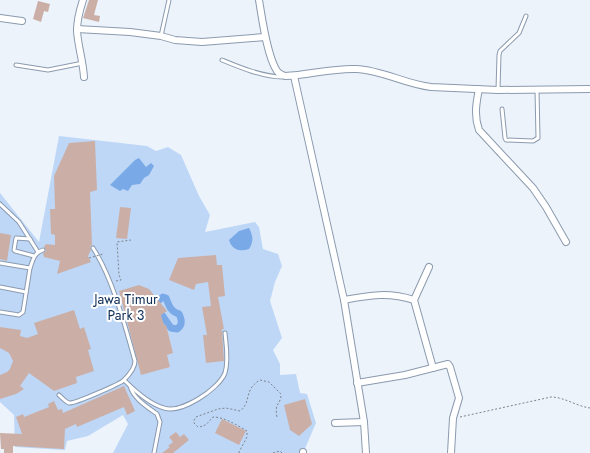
<svg xmlns="http://www.w3.org/2000/svg" width="590" height="453" viewBox="0 0 590 453" font-family="Jost,sans-serif">
  <style>
    .green { fill: #bed7f7 }
    .water { fill: #7aa9e8 }
    .lines { fill: none; stroke-linecap: round; stroke-linejoin: round }
    .canal { stroke: #7aa9e8; stroke-width: 7 }
    .building { fill: #cbafa7 }
    .lane-casing { stroke: #8b9aae; stroke-width: 5 }
    .street-casing { stroke: #8b9aae; stroke-width: 8 }
    .path { stroke: #7d838b; stroke-width: 1; stroke-dasharray: 2 2; stroke-linecap: butt }
    .lane { stroke: #fff; stroke-width: 3 }
    .street { stroke: #fff; stroke-width: 6 }
    .path-bridge { stroke: #7d838b; stroke-width: 1; stroke-dasharray: 2 2; stroke-linecap: butt }
    .labels { text-anchor: middle; dominant-baseline: central; stroke-width: 4; stroke-linejoin: round; paint-order: stroke }
    .park-label { font-size: 14px; fill: #0e2e56; stroke: #fff }
  </style>
  <rect width="100%" height="100%" fill="#ecf3fb"/>
  <path class="green" d="M59 136 147 146 156 151 168 147 181 155 199 196 210 215 205 232 255 222 259 227 263 249 278 254 282 266 275 282 270 301 282 338 273 350 280 364V375L296 374 300 393 307 394 316 423 303 453H113L128 424 123 415 88 436 67 441 65 450 15 447 14 415 0 402V193L39 242Z"/>
  <g class="water">
    <path d="M139 158 146 167 151 163 154 166 149 175 144 178 140 184 132 185 128 191 123 189 120 191 110 185 135 160Z"/>
    <path d="M249 228C253 236 254 241 249 249 240 252 232 250 229 240L239 231Z"/>
  </g>
  <g class="lines">
    <path class="canal" d="M159 300 163 297 166 298C169 306 171 312 179 314 182 320 183 325 177 329L171 328 162 315"/>
  </g>
  <g class="building">
    <path d="M89 0H98L94 15 100 16 99 22 83 18Z"/>
    <path d="M38 1 50 4 48 12 44 11 41 22 33 19Z"/>
    <path d="M95 141 97 190 90 192 92 245 90 247 91 250 88 256 91 262 57 274 60 261 44 257 43 253 46 251 44 247 46 244 55 245V235L51 234 50 209H55L54 176 69 143Z"/>
    <path d="M120 207 131 208 127 239 116 238Z"/>
    <path d="M0 233 11 235 7 261 0 259Z"/>
    <path d="M216 255 217 265H222L225 296 218 297 224 329H222L224 361 206 363 203 335H207L202 307 211 306 208 282 196 284 194 290 169 280 178 258Z"/>
    <path d="M139 285 149 289 167 311 161 315 164 325H166L173 353 167 355 170 367 141 375 119 291Z"/>
    <path d="M74 310 80 329 84 327 91 349 88 350 94 371 76 377 77 383 54 391 29 373 20 386 24 389 16 394 0 399V375L7 372 10 369 13 361 9 353 0 348V327L21 330 20 336 27 338 38 334 34 323Z"/>
    <path d="M124 386 135 411 127 415 124 407 77 427 76 424 65 429 64 449 13 446V453H4V449H1L0 433 22 434 16 417 23 414 24 417 49 407 48 404 54 401 58 410 62 409 63 413Z"/>
    <path d="M305 399 312 424 299 436 290 430 284 405Z"/>
    <path d="M222 419 246 431 239 445 215 433Z"/>
    <path d="M176 432 180 437 184 434 189 440 173 453H162L170 447 168 446 173 442 169 437Z"/>
  </g>
  <g class="lines">
    <g class="lane-casing">
      <g id="lane">
        <path d="M161 36 169 0"/>
        <path d="M222 60C239 67 263 77 282 77"/>
        <path d="M16 65 48 70 83 63"/>
        <path d="M498 90 499 55 500 51 519 33 526 16"/>
        <path d="M502 109 505 138 506 140 533 141 538 138 537 90"/>
        <path d="M0 204 19 222 38 252"/>
        <path d="M30 239 16 238 14 250 15 251 34 256"/>
        <path d="M0 263 30 268C33 260 34 253 43 250"/>
        <path d="M0 287 26 292"/>
        <path d="M0 312 19 315 23 312 30 268"/>
        <path d="M124 380C135 391 149 404 164 408 181 414 219 389 225 373 229 360 226 345 225 333"/>
        <path d="M130 386C133 398 147 407 157 414L160 422 154 453"/>
        <path d="M59 395C62 398 66 402 69 403 74 404 120 384 124 380 129 375 135 367 135 361 125 326 113 279 93 248"/>
      </g>
    </g>
    <g class="street-casing">
      <g id="street">
        <path d="M83 0C80 9 77 21 77 31 78 46 83 61 84 77"/>
        <path d="M259 0C262 18 267 56 277 71 279 74 282 75 285 76 309 75 332 68 356 69 382 70 405 84 431 87L498 90 590 89"/>
        <path d="M0 18 22 21"/>
        <path d="M77 29 130 32 161 36 175 40 202 42 265 37"/>
        <path d="M294 76 344 300 364 422 366 453"/>
        <path d="M479 89C476 104 474 116 479 130L533 188 546 207 566 242"/>
        <path d="M429 267 414 300 433 368"/>
        <path d="M344 300C370 295 389 292 414 300"/>
        <path d="M357 383 405 375 448 364 450 367 459 398 453 418 451 453"/>
        <path d="M335 423 364 422"/>
        <path d="M303 452V453"/>
      </g>
    </g>
    <g class="path">
      <path d="M116 281 121 280 119 275 117 242 131 240"/>
      <path d="M460 417 551 397C564 397 576 406 590 408"/>
      <path d="M239 453V452L247 437V431C237 425 224 417 213 417 207 423 207 426 198 427L194 423V420L196 417 218 409 226 408 240 411C252 402 243 390 260 380L269 382 281 394C281 406 274 401 277 417"/>
      <path d="M273 453 280 451 282 453"/>
    </g>
    <use href="#lane" class="lane"/>
    <use href="#street" class="street"/>
    <path class="path-bridge" d="M89 258 103 254"/>
  </g>
  <g class="labels">
    <g class="park-label">
      <text x="126" y="299">Jawa Timur<tspan x="126" dy="16">Park 3</tspan></text>
    </g>
  </g>
</svg>
